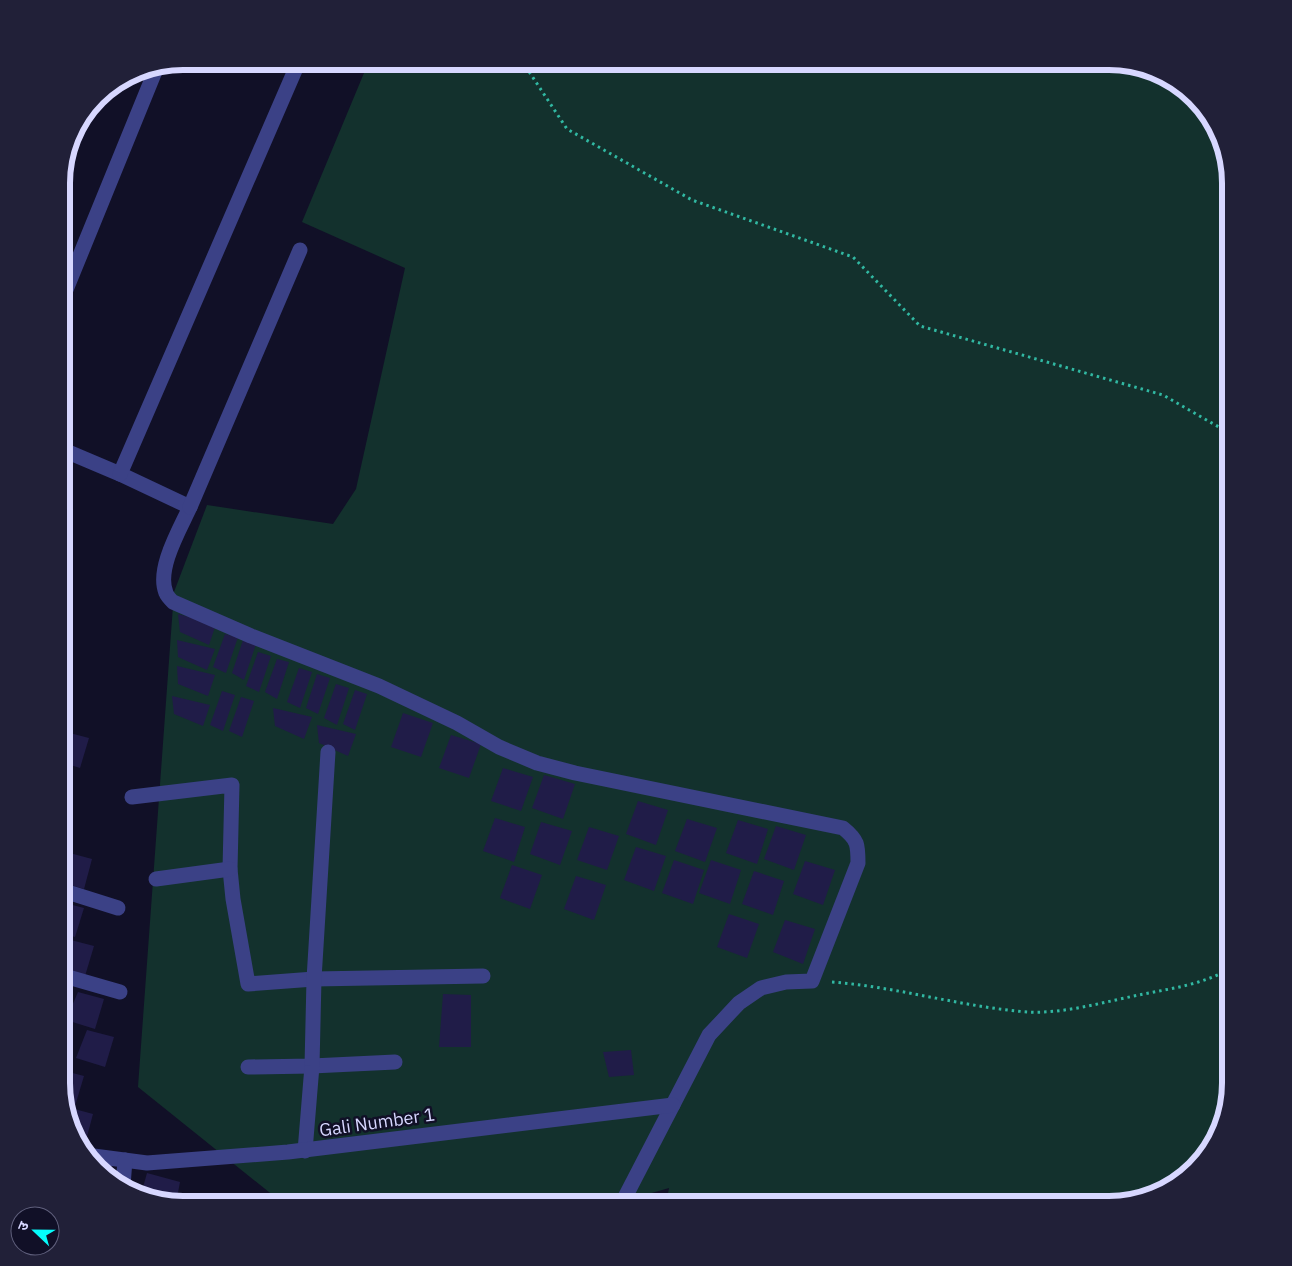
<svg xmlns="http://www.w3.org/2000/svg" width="1292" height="1266" viewBox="0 0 1292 1266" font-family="'IBM Plex Sans','Noto Sans Devanagari',sans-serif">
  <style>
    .green { fill: #13312d }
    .building { fill: #201c48 }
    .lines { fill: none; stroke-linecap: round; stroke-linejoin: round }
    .path { stroke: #31b8a2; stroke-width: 3; stroke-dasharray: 2.5 4; stroke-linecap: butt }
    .street { stroke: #3b4186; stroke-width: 15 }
    .labels { text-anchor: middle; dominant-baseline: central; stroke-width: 5; stroke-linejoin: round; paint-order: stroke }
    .street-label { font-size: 18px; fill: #d7d7ff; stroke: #111027 }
    .rim { fill: none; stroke: #d7d7ff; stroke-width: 6 }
  </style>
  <rect width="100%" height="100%" fill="#111027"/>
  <path class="green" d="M369 61H1117L1163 74 1200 102 1222 136 1231 182V1083L1221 1130 1190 1174 1156 1196 1110 1205H666L669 1188 610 1205H285L138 1087 174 592 207 505 333 524 356 489 405 268 302 222Z"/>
  <g class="building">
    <path d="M178 614 216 624 209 645 180 632Z"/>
    <path d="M225 634 238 637 226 673 213 667Z"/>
    <path d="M177 640 215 649 207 670 178 657Z"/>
    <path d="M243 640 256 644 244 680 232 673Z"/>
    <path d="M258 652 271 656 259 692 246 686Z"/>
    <path d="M277 659 289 662 277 699 265 692Z"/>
    <path d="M177 666 215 675 208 696 178 684Z"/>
    <path d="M299 668 312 672 300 708 287 702Z"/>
    <path d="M317 674 330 678 318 714 306 708Z"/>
    <path d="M336 684 349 688 337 725 324 718Z"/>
    <path d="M355 690 367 694 355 730 343 724Z"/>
    <path d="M222 691 235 695 223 731 210 725Z"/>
    <path d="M172 696 210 705 203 726 174 714Z"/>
    <path d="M241 697 254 701 242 737 229 731Z"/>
    <path d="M273 708 312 717 304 739 275 726Z"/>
    <path d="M403 713 433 723 421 757 391 747Z"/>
    <path d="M317 725 356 734 348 756 319 743Z"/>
    <path d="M62 731 89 738 80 768 61 762Z"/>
    <path d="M451 735 481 744 469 778 439 768Z"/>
    <path d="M503 768 533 777 521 811 491 801Z"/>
    <path d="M61 772 73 775 65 805 61 804Z"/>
    <path d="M544 775 575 784 563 819 532 808Z"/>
    <path d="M638 801 668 810 656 845 626 834Z"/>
    <path d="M61 806 67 807 62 827H61Z"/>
    <path d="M495 818 525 827 514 862 483 851Z"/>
    <path d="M687 819 717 828 705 862 675 851Z"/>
    <path d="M738 820 768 829 757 864 726 853Z"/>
    <path d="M541 822 572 831 560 865 530 854Z"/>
    <path d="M776 826 806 835 794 870 764 859Z"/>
    <path d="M589 827 619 836 607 870 577 860Z"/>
    <path d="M636 847 666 856 654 891 624 880Z"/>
    <path d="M66 852 92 859 84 889 61 882V863Z"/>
    <path d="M674 860 704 870 693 904 662 893Z"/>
    <path d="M711 860 741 870 730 904 699 893Z"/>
    <path d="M805 861 835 870 823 905 793 894Z"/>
    <path d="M512 865 542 875 530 909 500 898Z"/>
    <path d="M754 871 784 881 773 915 742 904Z"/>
    <path d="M576 876 606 885 594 920 564 909Z"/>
    <path d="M61 902 84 908 75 937 61 933Z"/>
    <path d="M729 914 759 924 747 958 717 947Z"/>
    <path d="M785 920 815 929 803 964 773 952Z"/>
    <path d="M67 939 94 946 85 976 61 969V954Z"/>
    <path d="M78 992 104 999 95 1029 66 1020Z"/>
    <path d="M443 994 471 995V1047H439Z"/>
    <path d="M61 1026 71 1028 62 1059H61Z"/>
    <path d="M87 1030 114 1037 105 1067 76 1058Z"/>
    <path d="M631 1050 634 1075 609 1077 603 1052Z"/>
    <path d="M61 1070 84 1076 75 1106 65 1103 61 1084Z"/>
    <path d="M67 1107 93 1114 85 1144 78 1142 70 1130Z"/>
    <path d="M94 1165 112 1171 111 1178 94 1166Z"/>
    <path d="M147 1173 180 1182 177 1198 142 1191Z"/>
    <path d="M200 1197 226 1204V1205H198Z"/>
  </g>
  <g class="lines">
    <g class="path">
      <path d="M522 61 567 129 692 200 853 257 920 326 1163 395 1231 434"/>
      <path d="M832 982C898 987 962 1007 1028 1012 1065 1014 1107 1001 1144 994 1174 988 1204 984 1231 968"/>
    </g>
    <g class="street">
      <path d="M61 302 156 69"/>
      <path d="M61 449 120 474 190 507C180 529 156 569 166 593 167 596 171 600 173 602L251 636 379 686 457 723 499 747 537 763 575 773 843 828C858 840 858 845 858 863L812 981 786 982 761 988 739 1003 709 1035 621 1205"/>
      <path d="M120 474 299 61"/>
      <path d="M190 507 300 250"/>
      <path d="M132 797 232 785 230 869 233 899 248 984 314 979 483 976"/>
      <path d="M156 879 230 869"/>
      <path d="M61 890 118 908"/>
      <path d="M61 975 120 992"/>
      <path d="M248 1067 312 1066 395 1062"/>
      <path d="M305 1151 312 1066 314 979 328 752"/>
      <path d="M86 1155 147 1163 288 1152 673 1105"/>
      <path d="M123 1186 125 1160"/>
    </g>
  </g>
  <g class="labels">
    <g class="street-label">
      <text transform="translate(377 1122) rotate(-8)">Gali Number 1</text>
    </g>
  </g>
  <path d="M0 0H1292V1266H0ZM183 70H1109A113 113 0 0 1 1222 183V1083A113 113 0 0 1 1109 1196H183A113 113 0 0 1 70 1083V183A113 113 0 0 1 183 70Z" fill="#212038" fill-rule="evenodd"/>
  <path class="rim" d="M183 70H1109A113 113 0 0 1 1222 183V1083A113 113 0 0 1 1109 1196H183A113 113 0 0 1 70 1083V183A113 113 0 0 1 183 70Z"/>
  <g transform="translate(35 1231) rotate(292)"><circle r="24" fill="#111027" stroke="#60607d"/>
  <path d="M0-4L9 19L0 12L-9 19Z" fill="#05fcfb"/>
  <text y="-8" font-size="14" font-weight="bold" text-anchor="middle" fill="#d7d7ff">उ</text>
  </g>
</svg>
